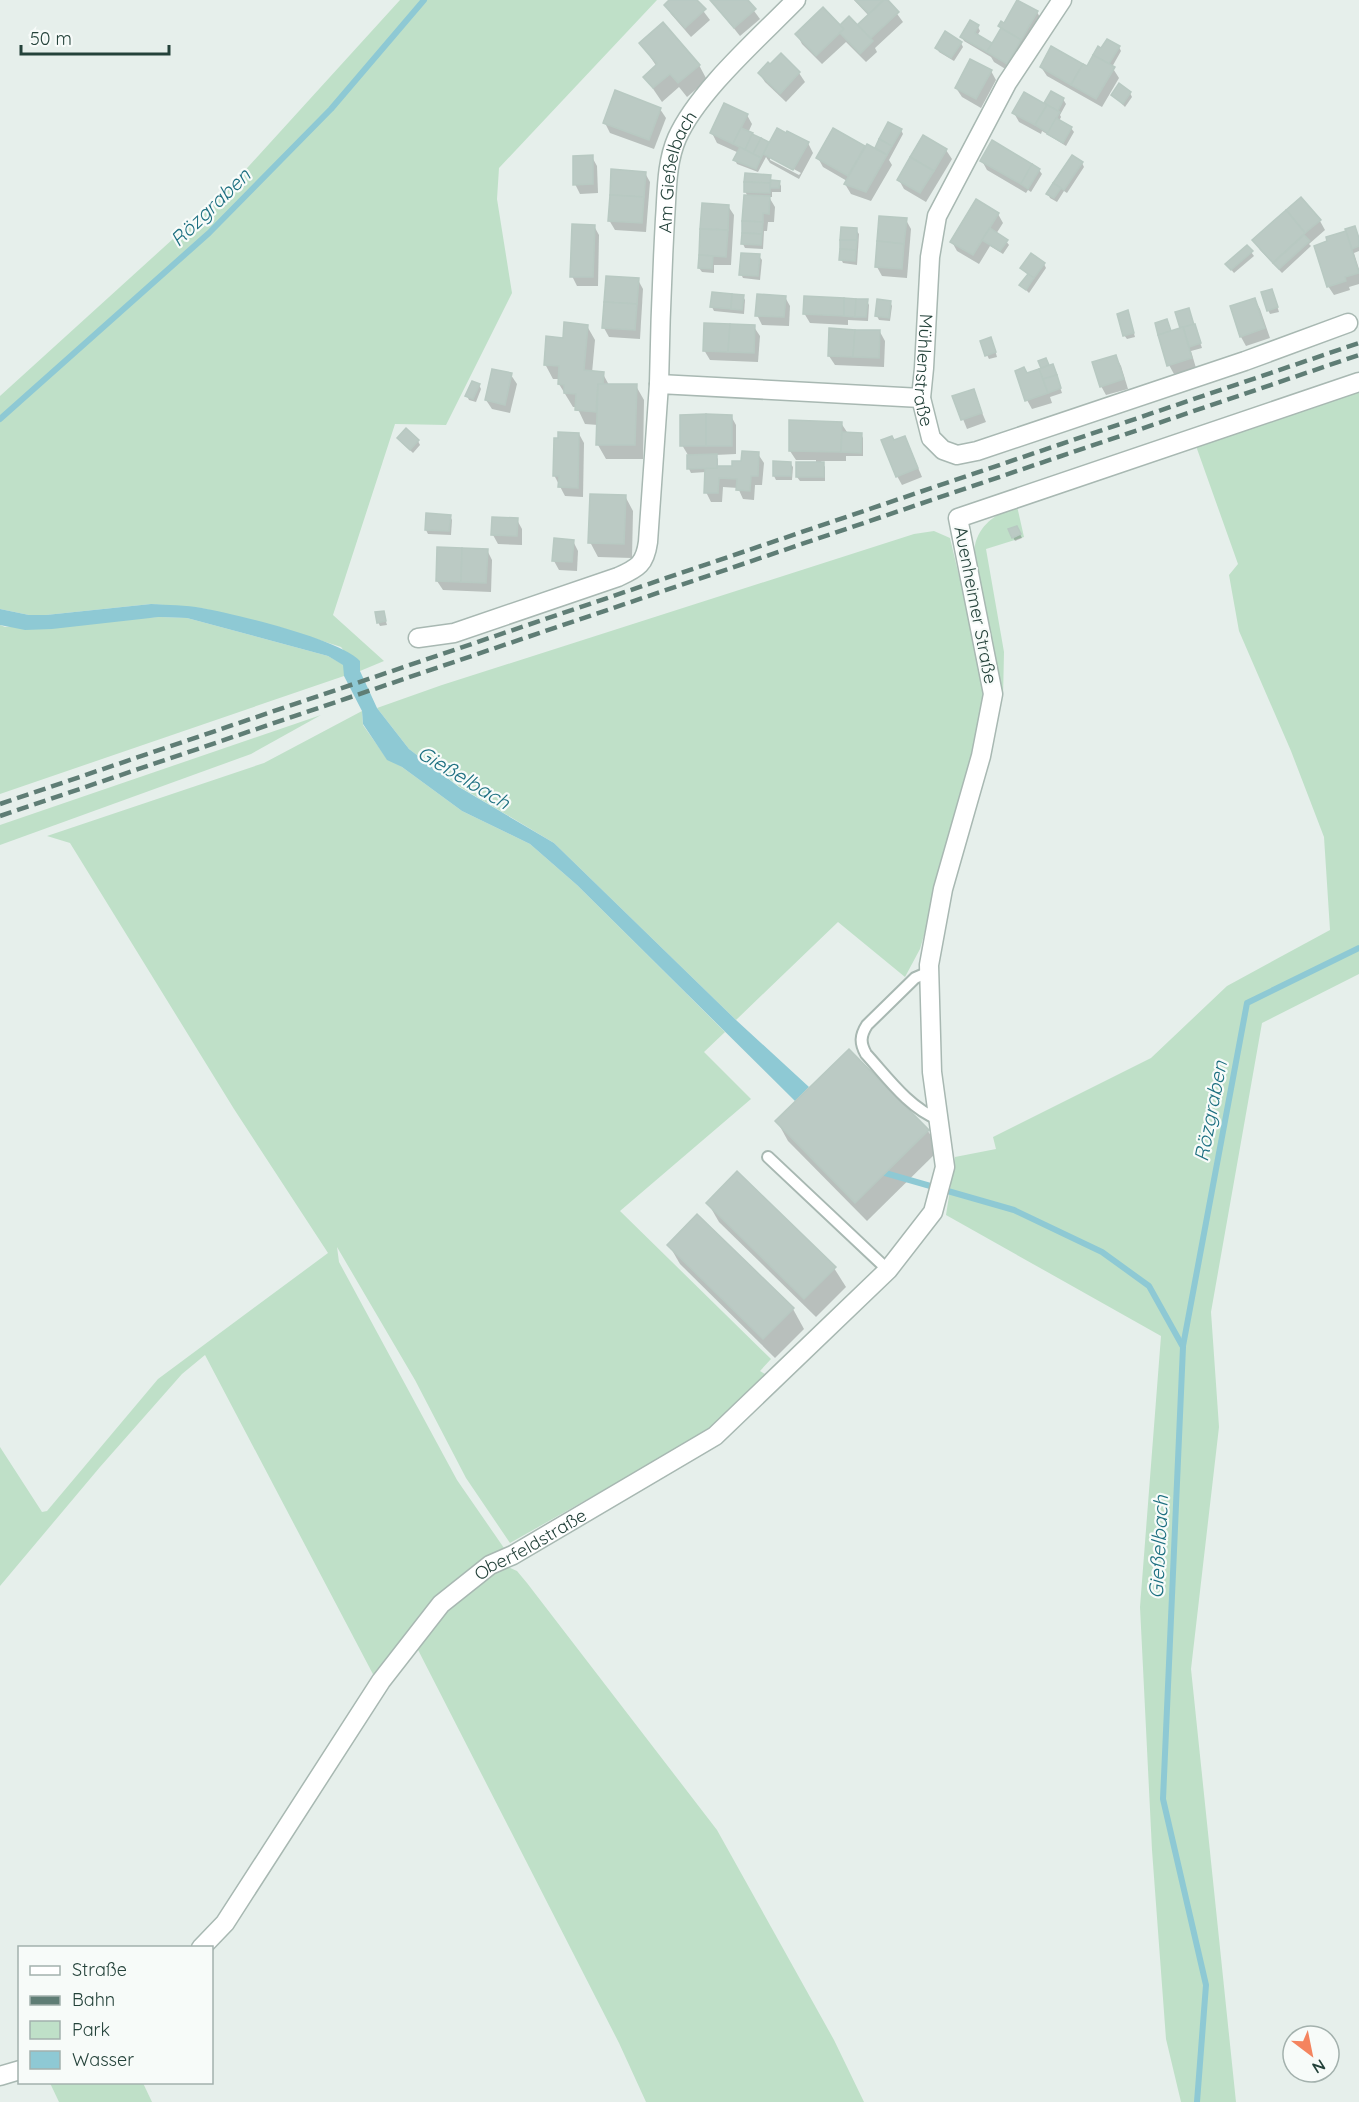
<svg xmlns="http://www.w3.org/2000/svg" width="1359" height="2102" viewBox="0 0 1359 2102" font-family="Quicksand,sans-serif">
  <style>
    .green { fill: #bfe0c8 }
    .water { fill: #8ec9d4 }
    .shadow { fill: #0003; fill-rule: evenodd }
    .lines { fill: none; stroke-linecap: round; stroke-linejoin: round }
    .stream { stroke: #8ec9d4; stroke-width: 6 }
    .building { fill: #bbcac4; stroke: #b8c9c2; stroke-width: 1.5 }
    .service-casing { stroke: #a8b8b2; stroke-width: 14 }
    .minor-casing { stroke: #a8b8b2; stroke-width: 21 }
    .service { stroke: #fff; stroke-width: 10 }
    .minor { stroke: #fff; stroke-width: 18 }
    .rail { stroke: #5f7d75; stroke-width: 4.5; stroke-dasharray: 12 6; stroke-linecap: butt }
    .labels { text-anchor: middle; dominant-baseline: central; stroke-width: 4.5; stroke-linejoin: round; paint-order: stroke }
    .street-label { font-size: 18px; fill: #24423a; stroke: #f7fbf9 }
    .water-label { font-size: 20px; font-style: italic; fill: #1c6f80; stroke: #f7fbf9 }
  </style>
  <rect width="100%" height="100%" fill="#e6efeb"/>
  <g class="green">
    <path d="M400 0H657L499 168 497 199 512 293 446 425 395 424 333 615 384 661 360 671 341 647 279 627 201 608 151 604 46 615H29L0 609V396L228 189Z"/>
    <path d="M1359 391V974L1262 1023 1211 1312 1219 1427 1191 1669 1236 2102H1181L1166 2039 1152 1850 1140 1607 1161 1336 946 1215 955 1157 996 1149 993 1137 1151 1058 1227 986 1330 930 1324 837 1291 751 1239 631 1229 575 1238 564 1196 446Z"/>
    <path d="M1017 506 1024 537 986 549 1004 652 1003 698C994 658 983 618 978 577 976 567 973 555 975 545 980 523 998 513 1017 506Z"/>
    <path d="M934 531 950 538 985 685 973 765 920 949 905 977 838 922 736 1020 554 843 460 787 426 762 409 749 377 708 442 685 914 534Z"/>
    <path d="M159 617 187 618 328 656 344 665V676L0 794V625L5 627Z"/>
    <path d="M362 711 363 725 387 759 402 767 462 811 530 844 577 885 725 1032 704 1052 751 1099 620 1211 771 1359 760 1371 770 1377 717 1426 510 1543 466 1478 415 1380 337 1247 339 1262 457 1480 504 1548 460 1579 407 1632 375 1678 205 1355 182 1374 100 1467 0 1586V1447L42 1512 47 1511 158 1379 328 1253 234 1109 70 843 47 836 264 763Z"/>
    <path d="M321 715 251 754 0 845V825Z"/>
    <path d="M506 1566 517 1571 527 1583 717 1830 834 2040 864 2102H646L619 2043 414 1642 469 1587Z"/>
    <path d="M50 2083H143L152 2102H59Z"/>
  </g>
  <path class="water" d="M151 604C168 605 186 605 202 608 235 614 340 639 360 661V671L377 708 409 749 459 787 554 843 736 1020 809 1087 795 1101 577 885 530 844 462 811 402 767 387 760 363 724 362 711 344 676 343 665 328 656 187 618 159 617 52 629 25 630 0 625V609L29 615H46Z"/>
  <g class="shadow">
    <path d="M671 0H695L710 20 691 37 671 14 665 5Z"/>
    <path d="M711 0H746L760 19 740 36Z"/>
    <path d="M854 0H887L903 22 875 48 877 52 866 62 846 42 822 64 802 44 797 34 840 27H857L869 16Z"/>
    <path d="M1037 12 1042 21 1012 73 994 62 991 57 964 41 962 37 978 27 980 31 977 36 993 45 1002 30 1000 26Z"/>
    <path d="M641 43 699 65 707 80 687 97 679 87 662 102 645 77 657 67Z"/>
    <path d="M961 43 963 47 954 61 939 52 937 48Z"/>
    <path d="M1119 47 1121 51 1112 67 1119 78 1102 107 1047 76 1041 67 1088 68Z"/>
    <path d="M991 71 996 80 981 108 962 97 956 88Z"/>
    <path d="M759 73H799L805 82 786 102 765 82Z"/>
    <path d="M1130 93 1132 97 1125 107 1113 95Z"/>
    <path d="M1063 99 1066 104 1060 115 1061 117 1059 121 1071 128 1074 132 1066 146 1042 131 1041 134 1019 122 1014 113 1048 107 1046 103Z"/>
    <path d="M660 109 666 118 654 149 610 133 605 123Z"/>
    <path d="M747 115 752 124 748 133 770 144 808 143 813 153 799 179 770 163 766 157 758 172 737 164 735 160 739 153 717 143 712 133ZM770 156 801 173 799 175 770 160Z"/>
    <path d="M889 124 901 130 903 134 889 160 892 165 871 201 851 194 845 184 847 181 823 167 818 158 833 130 865 148 876 150Z"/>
    <path d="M946 150 952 159 926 202 904 189 899 180Z"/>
    <path d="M592 157 597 166 598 193 580 194 575 184Z"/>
    <path d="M982 161 1039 170 1042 174 1031 192 1028 190 1026 193 987 170Z"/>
    <path d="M1082 163 1084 167 1067 193 1064 191 1057 202 1050 198 1048 194Z"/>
    <path d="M645 173 650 182 646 232 615 230 609 220Z"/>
    <path d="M770 176 772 182H779L781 186V192H772V197H769L775 207 774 222H768L767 231H764L763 249 745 248 743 244 748 197 745 191Z"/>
    <path d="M703 205 728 206 734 215 731 265H714V273L702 272 699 268Z"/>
    <path d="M998 214 1003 223 996 234 1006 241 1009 245 1003 254 990 246 979 264 957 251 952 242Z"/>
    <path d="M906 220 911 229 907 278 882 276 877 267Z"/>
    <path d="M1320 221 1325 230 1309 244 1311 246 1282 273 1260 250 1254 241Z"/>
    <path d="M594 226 599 235 598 286H577L572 276Z"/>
    <path d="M856 230 859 234 857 265 843 263 841 259Z"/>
    <path d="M1347 232 1359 238V251L1354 253 1359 269V284L1349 287 1350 290 1334 295 1328 286Z"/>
    <path d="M1251 252 1254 256 1234 273 1230 268Z"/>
    <path d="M759 256 762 260 760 280 743 278 741 274Z"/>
    <path d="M1044 264 1046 268 1029 293 1021 285 1028 275 1022 268Z"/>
    <path d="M638 280 643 289 640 339 609 337 604 328Z"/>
    <path d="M1272 290 1279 312 1270 314 1268 310Z"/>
    <path d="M743 296 745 300 744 314 714 311 712 307Z"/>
    <path d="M785 297 790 306 789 326 762 325 757 315Z"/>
    <path d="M1255 300 1260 309 1270 338 1246 346 1241 337Z"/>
    <path d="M867 301 869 305 868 321 848 320V325L810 323 804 313Z"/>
    <path d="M890 302 892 306 890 321 879 320 877 316Z"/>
    <path d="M1189 310 1202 348 1191 351 1196 368 1174 374 1169 365 1171 332 1181 330Z"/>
    <path d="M1129 316 1135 337 1127 339 1124 335Z"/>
    <path d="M587 326 595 340 592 373 603 374 609 385 636 386 644 400 643 459H606L598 445V425L585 424 577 407H573L559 384V379H553L545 364 565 340Z"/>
    <path d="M754 327 760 336 758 362 710 360 704 350Z"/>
    <path d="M880 332 885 341 884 367 835 365 829 356Z"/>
    <path d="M993 343 997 357 989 359 987 355Z"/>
    <path d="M1116 357 1121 366 1128 389 1106 395 1101 386Z"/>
    <path d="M1040 362 1048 364 1049 367 1054 370 1062 393 1050 397 1052 403 1032 409 1027 400V375L1039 371 1046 380Z"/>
    <path d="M511 375 517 384 510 413 492 409 486 400Z"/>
    <path d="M479 385 481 389 476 402 469 400 467 396Z"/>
    <path d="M973 391 986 422 967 429 954 397Z"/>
    <path d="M731 416 736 425V454L715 455 718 459V467L734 468 758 454 764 463 762 485H755L754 500 743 499 738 488 723 487 722 502H711L706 492V472L691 473 689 469 688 455 682 445Z"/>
    <path d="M841 423 847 432 861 434 863 438V456H846V461H821L825 467V481H800L797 477 816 463V460H796L790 451Z"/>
    <path d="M579 434 584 443 583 497 565 496 554 475Z"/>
    <path d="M905 437 922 477 902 485 897 476 893 442Z"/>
    <path d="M418 441 420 445 413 453 401 442Z"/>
    <path d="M790 463 793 467 792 480H776L774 476Z"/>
    <path d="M625 496 633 511 632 558 598 557 590 542Z"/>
    <path d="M450 516 452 520 451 535 428 534 426 530Z"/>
    <path d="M517 520 522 529V545L498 544 493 535Z"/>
    <path d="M1019 532 1022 538 1015 541 1013 537Z"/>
    <path d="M573 541 578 551 577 571 559 570 554 561Z"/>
    <path d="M487 550 492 560 491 592 443 590 437 581Z"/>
    <path d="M383 612 387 625 380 626 378 622Z"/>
    <path d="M777 1121 928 1131 939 1150 867 1221 788 1141Z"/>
    <path d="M708 1203 834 1268 846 1287 816 1317 719 1222Z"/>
    <path d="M669 1245 793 1309 804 1329 775 1358 680 1264Z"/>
  </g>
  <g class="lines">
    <g class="stream">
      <path d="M0 419 209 233 331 109 424 0"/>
      <path d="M885 1173 1014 1210 1102 1252 1149 1286 1183 1347 1163 1799 1206 1985 1197 2102"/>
      <path d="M1183 1346 1247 1003 1359 948"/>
    </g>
  </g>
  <g class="building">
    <path d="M669 0H697L706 9 685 28 664 5Z"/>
    <path d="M710 0H748L756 9 734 28Z"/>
    <path d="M855 0H884L869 14Z"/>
    <path d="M884 0H888L899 12 870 39 857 25Z"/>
    <path d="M1017 0 1038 11 1021 40 998 26 1001 21 1004 23Z"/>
    <path d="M823 7 844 29 816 56 795 34Z"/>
    <path d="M849 16 873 41 860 54 840 33 844 29 840 25Z"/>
    <path d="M970 20 979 25 975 33 992 43 987 52 960 37Z"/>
    <path d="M663 22 700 65 678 83 670 74 653 88 643 77 657 64 639 43Z"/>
    <path d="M1001 28 1021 40 1007 64 987 52Z"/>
    <path d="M945 31 962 42 951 58 935 48Z"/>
    <path d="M1107 39 1120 46 1109 64 1093 55 1098 46 1101 48Z"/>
    <path d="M1051 46 1083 64 1071 85 1040 67Z"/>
    <path d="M781 53 800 72 780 94 758 73 768 62 770 64Z"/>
    <path d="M1093 55 1115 67 1096 99 1071 85 1083 64 1087 66Z"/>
    <path d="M970 59 992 70 976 99 955 88Z"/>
    <path d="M1119 83 1131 92 1123 104 1111 95Z"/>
    <path d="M615 90 661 108 649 140 603 123Z"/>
    <path d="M1051 91 1064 98 1058 111 1044 103Z"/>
    <path d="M1024 92 1047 105 1035 125 1012 113Z"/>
    <path d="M724 103 748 114 733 144 710 133Z"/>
    <path d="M1047 105 1060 112 1048 133 1035 125Z"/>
    <path d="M1056 118 1072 127 1063 143 1047 134Z"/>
    <path d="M888 122 902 129 892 146 879 139Z"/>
    <path d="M741 128 753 133 745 150 733 144Z"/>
    <path d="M777 128 786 133 787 131 809 142 793 170 763 154Z"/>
    <path d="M833 128 865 146 848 176 816 158Z"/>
    <path d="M752 134 761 138 753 154 745 150Z"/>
    <path d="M923 135 947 149 934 171 910 157Z"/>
    <path d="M761 138 769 142 761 158 753 154Z"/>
    <path d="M879 139 892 146 887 155 875 148Z"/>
    <path d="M992 140 1032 164 1021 184 980 161Z"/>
    <path d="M867 144 887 155 866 192 844 184Z"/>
    <path d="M740 147 761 158 756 169 733 160Z"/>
    <path d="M593 155V184L573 185V156Z"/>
    <path d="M1072 155 1083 162 1064 190 1053 183Z"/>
    <path d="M910 157 934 171 920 193 897 180Z"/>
    <path d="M1032 164 1040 169 1028 189 1021 184Z"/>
    <path d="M611 169 646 172 644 197 610 195Z"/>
    <path d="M745 173 771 175 770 183 744 182Z"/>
    <path d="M771 180 780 181 779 188H770Z"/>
    <path d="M744 182 770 183V193L744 192Z"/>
    <path d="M1053 183 1061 188 1054 198 1046 194Z"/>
    <path d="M610 195 644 197 642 223 608 221Z"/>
    <path d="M744 195 770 196 769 214 763 213V222L742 221Z"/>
    <path d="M1301 197 1321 220 1305 233 1286 210Z"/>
    <path d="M976 199 999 213 973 255 950 242Z"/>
    <path d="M702 203 729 205 728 230 700 229Z"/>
    <path d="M1286 210 1305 233 1273 263 1252 240Z"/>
    <path d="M879 216 907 218 904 244 877 241Z"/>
    <path d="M742 221 763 222 762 234 742 233Z"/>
    <path d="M572 224 595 225 593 277H570Z"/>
    <path d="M1355 226 1359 238V246L1352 249 1345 229Z"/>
    <path d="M841 227 857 228V240H840Z"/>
    <path d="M990 228 1008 240 1000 251 982 240Z"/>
    <path d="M700 229 728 230 726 257 699 255Z"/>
    <path d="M1346 231 1359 273 1345 277 1346 281 1327 287 1314 246 1327 241 1326 237Z"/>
    <path d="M742 233 762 234 761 245 741 244Z"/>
    <path d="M1304 235 1310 241 1279 269 1273 263Z"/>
    <path d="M840 240H857L856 250 840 249Z"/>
    <path d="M877 241 904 244 902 269 875 267Z"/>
    <path d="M1247 245 1253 251 1231 270 1225 264Z"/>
    <path d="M840 249 856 250 855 261 839 260Z"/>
    <path d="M741 253 760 254 758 276 739 275Z"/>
    <path d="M1031 253 1045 263 1034 278 1020 268Z"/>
    <path d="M699 255 713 256 712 269 698 268Z"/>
    <path d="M1028 274 1034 278 1026 290 1019 285Z"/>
    <path d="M606 276 639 278 637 304 604 302Z"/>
    <path d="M1272 289 1278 307 1267 311 1261 292Z"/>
    <path d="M712 292 732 294 731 309 710 307Z"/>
    <path d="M732 294 744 295 742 310 731 309Z"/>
    <path d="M757 294 786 296 784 317 755 316Z"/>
    <path d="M804 296 844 298V316L803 314Z"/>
    <path d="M844 298 856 299 855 317 844 316Z"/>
    <path d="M1255 298 1265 328 1240 337 1230 306Z"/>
    <path d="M856 299H868L866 317H855Z"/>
    <path d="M877 299 891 301 889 318 875 316Z"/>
    <path d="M604 302 637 304 635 330 602 328Z"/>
    <path d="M1189 308 1194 325 1180 328 1175 312Z"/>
    <path d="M1128 310 1134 333 1123 336 1117 314Z"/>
    <path d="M1167 319 1171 331 1158 335 1155 323Z"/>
    <path d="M564 322 588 325 584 370 604 372 603 384H598L596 412 575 410 576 394 564 393V385L558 384 559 366 544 365 546 336 563 338Z"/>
    <path d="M704 323 730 324 728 352 703 351Z"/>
    <path d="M730 324 755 325 754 353 728 352Z"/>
    <path d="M1195 324 1201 343 1189 347 1183 327Z"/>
    <path d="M1183 327 1192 358 1167 366 1158 335Z"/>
    <path d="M829 328 855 330 853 357 828 356Z"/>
    <path d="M855 330H880L879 358 853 357Z"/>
    <path d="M991 337 996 352 985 356 980 341Z"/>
    <path d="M1116 355 1124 379 1100 387 1092 362Z"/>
    <path d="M1046 358 1049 365 1041 368 1038 361Z"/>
    <path d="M1053 364 1057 375 1043 379 1039 369Z"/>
    <path d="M1024 367 1027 373 1039 369 1048 393 1025 401 1015 371Z"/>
    <path d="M492 369 512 373 505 405 485 400Z"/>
    <path d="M1057 375 1061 388 1048 393 1043 379Z"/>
    <path d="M472 381 480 384 473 399 465 396Z"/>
    <path d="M598 384H637L635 445H596Z"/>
    <path d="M974 389 982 413 961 420 952 396Z"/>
    <path d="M706 414V446H680V415Z"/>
    <path d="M706 414 732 415V446H706Z"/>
    <path d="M789 420 842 422 841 452 789 451Z"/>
    <path d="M406 428 419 440 410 450 397 438Z"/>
    <path d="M558 432 579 433 578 488 558 487 559 476H553L554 438H558Z"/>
    <path d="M842 432 862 433 861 453 841 452Z"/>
    <path d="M892 436 894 440 905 436 918 468 896 477 881 440Z"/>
    <path d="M742 451 759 452 758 476H751L750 491 736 490 737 479 719 478 718 493H704L705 468H717V466H732V461H741Z"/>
    <path d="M717 454V468L687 469V455Z"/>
    <path d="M773 461 791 462V476H773Z"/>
    <rect x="796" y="462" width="28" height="15"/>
    <path d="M590 494 626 495 624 544 588 543Z"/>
    <path d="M426 513 451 515 449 531 425 530Z"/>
    <path d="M492 517 518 518 517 536 491 535Z"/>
    <path d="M1017 526 1021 534 1012 538 1008 529Z"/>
    <path d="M554 538 574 540 572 562 552 561Z"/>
    <path d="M437 547 462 548 461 582 436 581Z"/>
    <path d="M462 548 488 549 486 583 461 582Z"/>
    <path d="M384 611 386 621 377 623 375 612Z"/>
    <path d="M849 1049 929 1130 855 1203 775 1121Z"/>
    <path d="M737 1171 836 1267 804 1299 706 1203Z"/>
    <path d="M697 1214 794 1308 763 1339 667 1245Z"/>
  </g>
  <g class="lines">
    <g class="service-casing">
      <g id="service">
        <path d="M929 972 915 978 867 1025C860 1036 860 1043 866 1054 887 1077 909 1108 938 1119"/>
        <path d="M768 1157 888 1270"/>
      </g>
    </g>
    <g class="minor-casing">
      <g id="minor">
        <path id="s1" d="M1062 0 1007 83 937 216 930 257 924 368 921 398 931 438 943 450 957 455 977 451 1245 361 1348 323"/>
        <path id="s2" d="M659 384C660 329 662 274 665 219 667 193 666 163 677 138 698 91 759 38 796 0"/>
        <path d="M418 638 454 633 618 577C638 568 645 564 648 542L659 384 921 398"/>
        <path id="s3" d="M201 1948 225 1923 381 1681 441 1604 490 1565 513 1555 715 1436 888 1270 933 1212 945 1167 932 1072 929 965 943 889 981 756 993 694 958 518 1359 382"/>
        <path d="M0 2076 20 2070"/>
      </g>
    </g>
    <use href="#service" class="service"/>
    <use href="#minor" class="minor"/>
    <g class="rail">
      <path d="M0 804 1359 343"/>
      <path d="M0 816 1359 355"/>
    </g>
  </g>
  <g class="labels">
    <g class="street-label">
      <text stroke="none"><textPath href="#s2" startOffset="214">Am Gießelbach</textPath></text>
      <text stroke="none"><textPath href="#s1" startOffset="405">Mühlenstraße</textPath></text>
      <text transform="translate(976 605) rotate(79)">Auenheimer Straße</text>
      <text stroke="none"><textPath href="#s3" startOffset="528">Oberfeldstraße</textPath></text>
    </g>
    <g class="water-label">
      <text transform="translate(210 207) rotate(-44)">Rözgraben</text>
      <text transform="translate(464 777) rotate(31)">Gießelbach</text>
      <text transform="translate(1210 1111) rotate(-79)">Rözgraben</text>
      <text transform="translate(1158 1547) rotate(-87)">Gießelbach</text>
    </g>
  </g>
  <rect x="18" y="1946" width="195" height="138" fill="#f7fbf9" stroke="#a3b1ad" stroke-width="1.5"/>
  <rect x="30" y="1966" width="30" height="9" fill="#ffffff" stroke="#a3b1ad" stroke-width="1.5"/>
  <text x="72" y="1976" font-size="18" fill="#24423a">Straße</text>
  <rect x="30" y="1996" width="30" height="9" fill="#5f7d75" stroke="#a3b1ad" stroke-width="1.5"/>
  <text x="72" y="2006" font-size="18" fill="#24423a">Bahn</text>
  <rect x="30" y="2021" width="30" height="18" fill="#bfe0c8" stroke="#a3b1ad" stroke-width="1.5"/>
  <text x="72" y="2036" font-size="18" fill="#24423a">Park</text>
  <rect x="30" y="2051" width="30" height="18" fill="#8ec9d4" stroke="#a3b1ad" stroke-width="1.5"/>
  <text x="72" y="2066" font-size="18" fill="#24423a">Wasser</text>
  <g transform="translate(1311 2054) rotate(148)"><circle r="28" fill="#f7fbf9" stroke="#a3b1ad" stroke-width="1.5"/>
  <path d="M0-4.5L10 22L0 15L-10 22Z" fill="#f4845f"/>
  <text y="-9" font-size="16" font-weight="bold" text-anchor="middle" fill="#24423a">N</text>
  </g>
  <path d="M21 45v9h148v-9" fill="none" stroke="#24423a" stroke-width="3"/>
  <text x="30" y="45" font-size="18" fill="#24423a" stroke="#f7fbf9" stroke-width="4.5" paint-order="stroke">50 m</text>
</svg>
